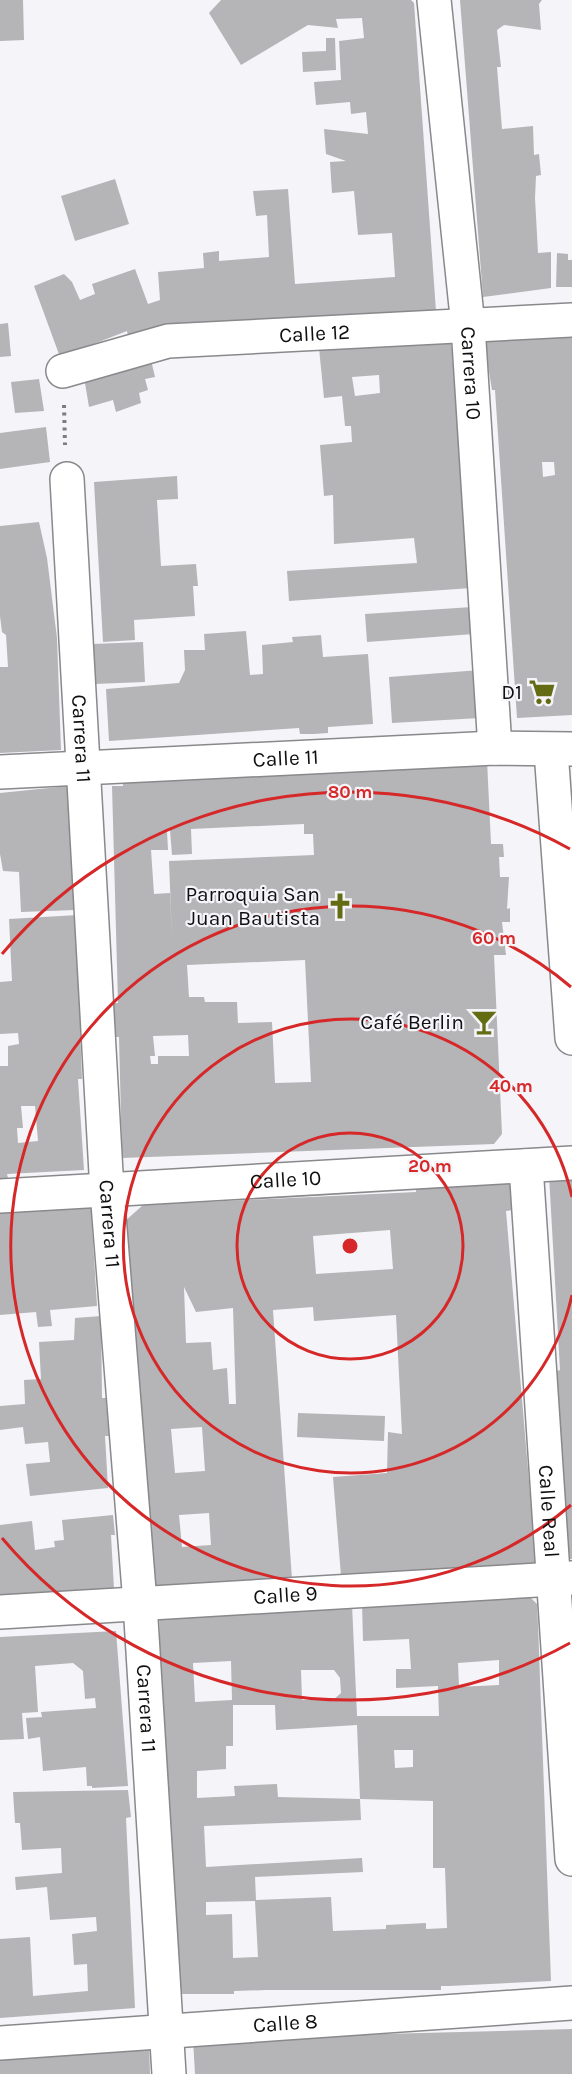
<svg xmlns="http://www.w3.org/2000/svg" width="572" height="2074" viewBox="0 0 572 2074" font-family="Karla,sans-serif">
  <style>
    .building { fill: #b5b4b7; fill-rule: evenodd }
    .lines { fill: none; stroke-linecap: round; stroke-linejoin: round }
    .street-casing { stroke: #89888b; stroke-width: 36 }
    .path { stroke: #7d7c7f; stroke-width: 4; stroke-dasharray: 3 4.5; stroke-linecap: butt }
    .street { stroke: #fff; stroke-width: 33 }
    .ring { fill: none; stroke: #d62828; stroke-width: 3 }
    .labels { text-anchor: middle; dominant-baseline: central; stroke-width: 4.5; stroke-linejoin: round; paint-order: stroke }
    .street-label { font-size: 21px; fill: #101011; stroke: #f5f4f8 }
    .poi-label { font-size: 21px; fill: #101011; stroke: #f5f4f8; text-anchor: end }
    .centre { fill: #d62828; stroke: #f5f4f8; stroke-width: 3 }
    .ring-label { font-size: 18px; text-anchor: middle; font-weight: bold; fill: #d62828; stroke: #f5f4f8; stroke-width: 4.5; stroke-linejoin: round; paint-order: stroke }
  </style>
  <rect width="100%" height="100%" fill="#f5f4f8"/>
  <g class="building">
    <path d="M0 0H23L24 40 0 41Z"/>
    <path d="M221 0H411L414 3 436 311 128 336 127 331 60 357 34 286 64 274 72 282 80 300 95 294 92 284 135 269 148 304 160 300 158 272 204 268 203 253 219 251V261L269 257 267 215 256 216 253 191 288 189 295 284 395 277 392 233 358 235 354 191 332 193 330 162 346 161 326 154 324 129 368 134 366 112 351 114 350 102 316 105 314 82 341 80 339 41 364 38 362 18 336 19 338 28 308 25 241 65 209 13Z"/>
    <path d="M460 0H542L539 4 541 30 504 25 497 30 501 67H497L502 129 533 126 534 155 539 154 541 175 536 176 535 198 538 253 551 252V288L483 297Z"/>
    <path d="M326 38H335L336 70 303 72 302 52 326 51Z"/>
    <path d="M115 179 129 224 75 241 61 196Z"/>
    <path d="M557 253 568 254V260H572V287H556Z"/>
    <path d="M8 323 11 356 0 357V324Z"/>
    <path d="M572 334V715L517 718 495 390H492L484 341ZM542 462H554L555 475 543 477Z"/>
    <path d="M451 340 471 588 289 601 287 571 417 563 414 538 334 544 333 495 324 496 320 445 352 442 351 426H345L342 396 324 398 319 348ZM379 375 380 393 355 396 352 377Z"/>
    <path d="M151 360 155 377 145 379 148 390 139 393 141 403 116 412 113 400 89 407 84 377Z"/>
    <path d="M39 379 44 411 15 413 11 382Z"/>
    <path d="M46 427 50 462 0 469V433Z"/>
    <path d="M177 476 178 499 157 500 161 566 196 564 198 586H193L195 616 134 620 135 640 103 642 94 482Z"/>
    <path d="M39 522 47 558 57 638 61 750 0 753V667H8L6 635 2 632 0 616V526Z"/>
    <path d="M472 607 474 634 367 642 365 614Z"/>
    <path d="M246 631 250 675 263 674 262 645 293 642 292 637 321 635 323 657 368 654 373 724 328 727V733L314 734H300L299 728 109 741 106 689 179 683 185 670 184 650H205L204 634Z"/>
    <path d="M143 642 145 682 94 684 93 644Z"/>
    <path d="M480 670V718L392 723 389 677Z"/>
    <path d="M487 760 491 844H503L504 857H499L500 877H509L507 909 510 908V922H502L506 955H494L502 1134 494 1144 122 1158 119 1037H109L107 1003H118L112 786H123L122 774ZM304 824V834H313L314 855 169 861 172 938 170 893 154 894 151 850H168L167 831 170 830 172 855 192 854 191 829ZM305 960 311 1082 275 1083 272 1022 238 1023 237 1002H205L204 997H189L187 965ZM188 1035 189 1056H158V1064H151L150 1056H155L153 1036Z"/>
    <path d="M69 786 75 910 21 912 19 872 3 871 0 854V793Z"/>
    <path d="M78 915 84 1028H80L82 1079H78L84 1170 7 1174 8 1178H0V1066H8V1046L19 1044 18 1033 0 1034V982L12 981 9 919ZM21 1106H35L38 1141 18 1143 17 1128H23Z"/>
    <path d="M572 1174V1559H565L554 1372 560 1370 549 1175Z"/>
    <path d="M509 1178 513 1210 506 1211 536 1564 341 1576 333 1477 387 1473 388 1432 402 1434 396 1315 314 1321 313 1307 273 1310 292 1579 154 1587 124 1222 143 1205 416 1192V1186ZM390 1230 393 1269 316 1274 313 1236ZM184 1287 196 1312 233 1308 236 1404H229L227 1368 213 1370 211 1342 186 1343ZM202 1427 205 1471 175 1473 171 1429ZM209 1513 211 1545 182 1547 179 1515Z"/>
    <path d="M91 1208 97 1306 50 1310 52 1326 38 1327 36 1312 0 1315V1212Z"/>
    <path d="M101 1316 102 1398H106L109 1436H105L108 1488 30 1496 26 1464 50 1462 48 1442 25 1444 23 1427 0 1430V1406L25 1404 24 1380 41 1379 39 1342 74 1340 75 1318Z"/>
    <path d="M298 1413 385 1416 384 1441 297 1437Z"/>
    <path d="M113 1515 115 1535H111L114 1589 0 1599V1525L32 1521 35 1550 55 1547 54 1541 64 1540 62 1520Z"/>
    <path d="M530 1597 537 1604 538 1624 551 1981 449 1986H441V1990H267L234 1991V1994H168L159 1609 352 1604 357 1716H439L438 1686 396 1688V1669H411L409 1639 363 1641 362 1603ZM499 1660V1685L459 1687 458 1663ZM231 1661 232 1700 195 1702 193 1663ZM301 1670H334L340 1678 341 1693 333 1700H302ZM233 1705H275L276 1730 357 1725 360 1799 433 1801V1868H445L447 1928 426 1929V1923L386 1925V1929L333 1931 331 1897 256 1900 255 1877 363 1872 362 1858 206 1867 204 1826 361 1820 360 1799 278 1797 277 1784 234 1786 235 1796 197 1798V1771L226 1769V1746H233ZM394 1750H413V1767L395 1768ZM255 1901 258 1957 233 1958 232 1914 206 1915V1902Z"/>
    <path d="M116 1631 128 1786 92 1788V1786H87L86 1767 43 1771 40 1737 28 1739 26 1718 42 1717 41 1712 96 1708 95 1698 85 1699 83 1671 73 1663 35 1666 38 1712 22 1713 24 1739 0 1740V1637Z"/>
    <path d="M128 1790 131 1817 126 1818 135 2008 0 2018V1939L30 1937 33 1996 88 1991 87 1964 74 1965 72 1934 97 1931 96 1917 50 1920 47 1887 16 1890 15 1877 62 1873 61 1848 22 1850 20 1823H15L13 1792Z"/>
    <path d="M572 2029V2074H195L193 2039Z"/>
    <path d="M149 2043 150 2074H0V2053Z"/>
  </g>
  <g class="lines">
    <g class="street-casing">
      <g id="street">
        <path id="s1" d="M434 0 468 326 495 748"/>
        <path id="s2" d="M63 371 168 341 572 320"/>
        <path id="s3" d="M67 479 107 1191 140 1603 169 2074"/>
        <path d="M551 751 572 1038"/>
        <path id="s4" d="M0 772 495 748 572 749"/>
        <path id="s5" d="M526 1166 572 1859"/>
        <path id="s6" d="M0 1196 572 1163"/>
        <path id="s7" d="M0 1612 572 1578"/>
        <path id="s8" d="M0 2043 572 2003"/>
      </g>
    </g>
    <path class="path" d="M64 405 65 445"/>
    <use href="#street" class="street"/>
  </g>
  <g class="ring">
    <circle cx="350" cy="1246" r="113"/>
    <path d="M572 1295A227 227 0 1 1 572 1197"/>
    <path d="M571 1505A340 340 0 1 1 571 987"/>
    <path d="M570 1643A454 454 0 0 1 2 1538M2 954A454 454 0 0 1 570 849"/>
  </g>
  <defs>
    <g id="supermarket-bare" transform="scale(2.07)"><path d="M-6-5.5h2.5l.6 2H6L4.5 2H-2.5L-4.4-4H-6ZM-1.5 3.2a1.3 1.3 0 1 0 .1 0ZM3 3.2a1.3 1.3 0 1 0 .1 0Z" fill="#636c12" stroke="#f5f4f8" stroke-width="2.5" paint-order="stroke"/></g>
    <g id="church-bare" transform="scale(2.07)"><path d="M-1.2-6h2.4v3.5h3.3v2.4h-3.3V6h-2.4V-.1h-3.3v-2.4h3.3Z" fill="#636c12" stroke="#f5f4f8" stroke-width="2.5" paint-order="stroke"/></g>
    <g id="bar-bare" transform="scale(2.07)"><path d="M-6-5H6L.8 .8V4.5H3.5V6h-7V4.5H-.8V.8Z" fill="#636c12" stroke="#f5f4f8" stroke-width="2.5" paint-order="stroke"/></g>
  </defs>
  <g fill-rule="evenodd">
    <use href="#supermarket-bare" x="542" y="692"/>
    <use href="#church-bare" x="340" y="906"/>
    <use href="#bar-bare" x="484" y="1022"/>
  </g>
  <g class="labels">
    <g class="street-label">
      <text stroke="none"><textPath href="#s2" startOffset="256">Calle 12</textPath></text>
      <text stroke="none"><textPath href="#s1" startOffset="375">Carrera 10</textPath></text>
      <text stroke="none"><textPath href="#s3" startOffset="260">Carrera 11</textPath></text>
      <text stroke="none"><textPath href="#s4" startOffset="286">Calle 11</textPath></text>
      <text stroke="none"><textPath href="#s6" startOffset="286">Calle 10</textPath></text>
      <text stroke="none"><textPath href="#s3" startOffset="746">Carrera 11</textPath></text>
      <text stroke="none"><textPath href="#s5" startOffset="346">Calle Real</textPath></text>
      <text stroke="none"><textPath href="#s7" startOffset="286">Calle 9</textPath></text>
      <text stroke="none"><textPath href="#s3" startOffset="1232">Carrera 11</textPath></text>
      <text stroke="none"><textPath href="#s8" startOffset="286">Calle 8</textPath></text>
    </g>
    <g class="poi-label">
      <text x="522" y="692">D1</text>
      <text x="320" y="894">Parroquia San<tspan x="320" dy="24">Juan Bautista</tspan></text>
      <text x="464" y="1022">Café Berlin</text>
    </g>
  </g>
  <circle cx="350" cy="1246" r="9" class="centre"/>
  <g class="ring-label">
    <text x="350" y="798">80 m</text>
    <text x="494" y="944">60 m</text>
    <text x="511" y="1092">40 m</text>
    <text x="430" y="1172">20 m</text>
  </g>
</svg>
